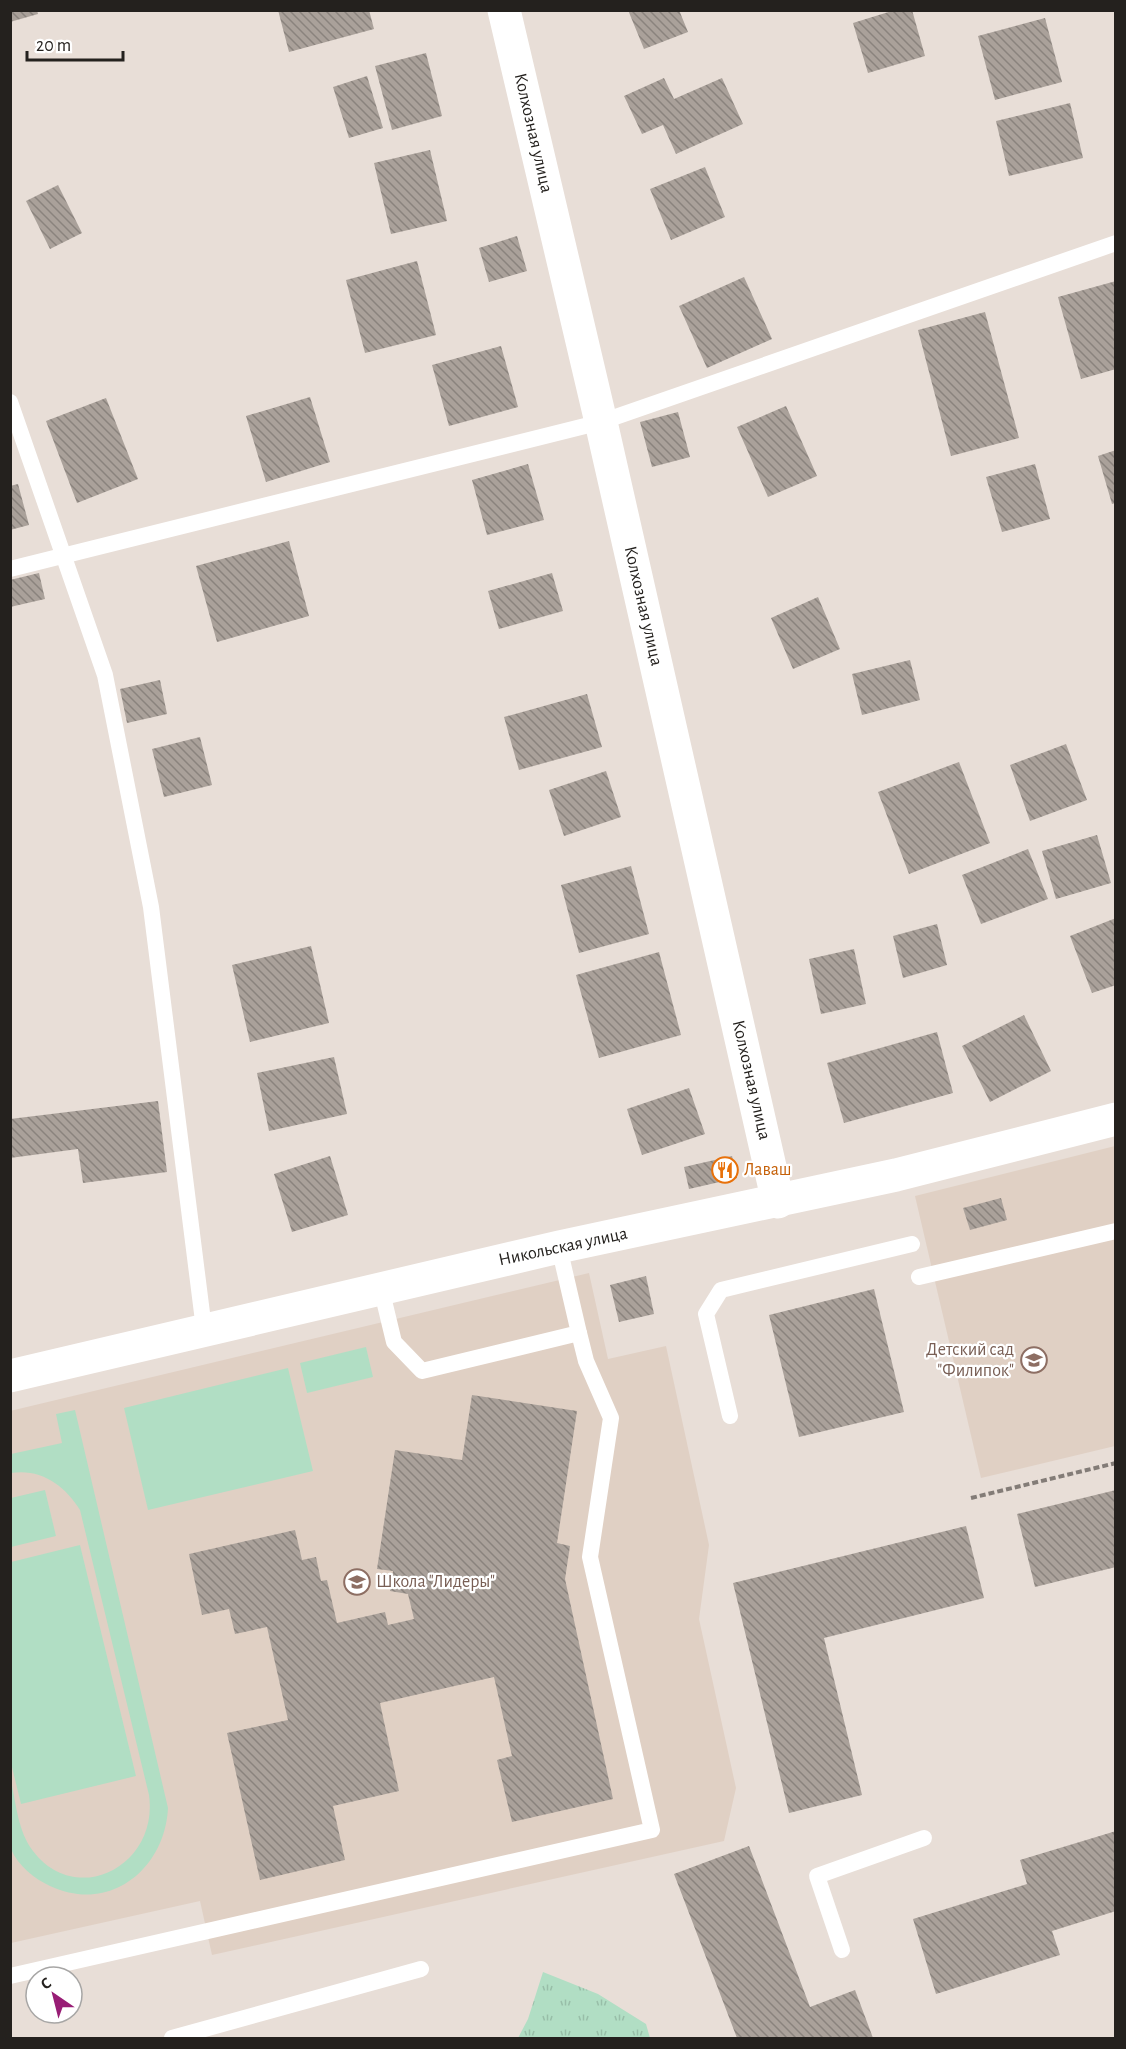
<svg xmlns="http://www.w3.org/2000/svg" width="1126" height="2049" viewBox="0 0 1126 2049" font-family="'Alegreya Sans',sans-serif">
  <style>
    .built { fill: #e0d0c4 }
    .grass { fill: url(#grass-tufts) }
    .garden { fill: #b1dec4 }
    .building { fill: url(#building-back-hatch) }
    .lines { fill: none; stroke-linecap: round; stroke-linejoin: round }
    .path { stroke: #837c77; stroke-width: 4; stroke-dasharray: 6 3; stroke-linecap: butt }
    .service { stroke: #fff; stroke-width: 16 }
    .minor { stroke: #fff; stroke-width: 33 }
    .labels { text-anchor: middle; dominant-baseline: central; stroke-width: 4.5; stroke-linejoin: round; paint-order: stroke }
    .street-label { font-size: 18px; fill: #24211e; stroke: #fff }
    .food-label { font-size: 18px; fill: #c56008; stroke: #fff; text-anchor: start }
    .education-label { font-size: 18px; fill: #785e54; stroke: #fff; text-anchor: end }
  </style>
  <defs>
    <pattern id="grass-tufts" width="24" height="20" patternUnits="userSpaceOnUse" patternTransform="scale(1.5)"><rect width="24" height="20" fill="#b1dec4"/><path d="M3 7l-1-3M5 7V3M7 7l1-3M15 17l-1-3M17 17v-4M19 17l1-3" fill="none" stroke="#98bea8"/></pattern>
    <pattern id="building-back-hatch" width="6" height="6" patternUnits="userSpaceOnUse" patternTransform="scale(1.5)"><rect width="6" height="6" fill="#aaa19a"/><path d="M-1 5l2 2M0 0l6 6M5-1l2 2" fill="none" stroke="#8a837d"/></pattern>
  </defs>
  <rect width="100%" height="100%" fill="#e8ded7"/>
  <g class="built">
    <path d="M1115 1146V1446L981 1478 915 1196Z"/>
    <path d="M589 1273 608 1359 666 1346 709 1545 699 1619 736 1788 724 1841 212 1955 200 1901 11 1943 10 1411Z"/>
  </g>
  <path class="grass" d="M543 1972 598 1994 646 2024 650 2038H518L528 2019Z"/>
  <g class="garden">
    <path d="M366 1347 373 1377 307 1393 300 1363Z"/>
    <path d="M288 1368 313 1471 148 1510 124 1408Z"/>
    <path d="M75 1410 168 1808C165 1869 110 1914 50 1886 35 1879 18 1866 11 1849 6 1835 10 1797 11 1781 16 1803 18 1832 33 1851 76 1908 159 1866 149 1795L80 1510C65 1485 40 1468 11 1473V1454L62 1443 56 1414Z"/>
    <path d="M45 1490 56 1536 11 1547V1498Z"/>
    <path d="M80 1545 136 1776 21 1804 10 1759 11 1562Z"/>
  </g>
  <g class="building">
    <path d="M10 10H37L38 14 10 22Z"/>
    <path d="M278 10H369L374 29 289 52Z"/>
    <path d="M628 10H679L688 32 644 49Z"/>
    <path d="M895 10H912L925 56 868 73 853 23Z"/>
    <path d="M1045 18 1062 82 995 100 978 36Z"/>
    <path d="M426 53 442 116 392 130 375 66Z"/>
    <path d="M367 76 383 128 349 138 333 87Z"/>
    <path d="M664 78 674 99 722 78 743 124 676 154 663 125 642 134 624 96Z"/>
    <path d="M1070 103 1083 158 1009 176 996 121Z"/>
    <path d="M430 150 447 221 391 234 374 163Z"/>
    <path d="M705 167 725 217 671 240 650 189Z"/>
    <path d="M58 185 82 233 50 249 26 201Z"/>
    <path d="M517 236 527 271 489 282 479 248Z"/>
    <path d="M417 261 436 335 365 353 346 280Z"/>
    <path d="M744 277 772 339 707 368 679 306Z"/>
    <path d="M1116 281V369L1081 379 1058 297Z"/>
    <path d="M985 312 1019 438 951 456 918 330Z"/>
    <path d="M501 346 518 407 449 426 432 365Z"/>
    <path d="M310 397 330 462 266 482 246 416Z"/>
    <path d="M106 398 138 479 77 503 46 421Z"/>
    <path d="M786 406 817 476 768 497 737 427Z"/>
    <path d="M678 412 690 457 652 467 640 422Z"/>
    <path d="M1116 450V503L1112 504 1098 456Z"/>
    <path d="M528 464 544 520 487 535 472 480Z"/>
    <path d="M1035 464 1050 519 1002 532 986 477Z"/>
    <path d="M18 484 29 525 10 530V486Z"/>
    <path d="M289 541 309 616 217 642 196 566Z"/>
    <path d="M39 573 45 599 10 607V580Z"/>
    <path d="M552 573 563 611 499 629 488 591Z"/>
    <path d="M818 597 840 649 793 669 771 618Z"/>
    <path d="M910 660 920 700 862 715 852 674Z"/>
    <path d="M160 680 167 714 127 723 120 689Z"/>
    <path d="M587 694 602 747 519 770 504 717Z"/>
    <path d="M200 737 212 785 164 797 152 749Z"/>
    <path d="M1066 744 1087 800 1030 821 1010 765Z"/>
    <path d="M959 762 990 843 909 874 878 792Z"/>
    <path d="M606 771 621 817 564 836 549 790Z"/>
    <path d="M1097 835 1111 883 1056 899 1042 851Z"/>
    <path d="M1028 849 1048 899 981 924 962 875Z"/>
    <path d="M631 866 649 934 579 953 561 885Z"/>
    <path d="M1116 918V985L1092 993 1070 936Z"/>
    <path d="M937 924 947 965 903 978 893 936Z"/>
    <path d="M311 946 329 1023 250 1042 232 965Z"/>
    <path d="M854 949 866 1004 821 1014 809 959Z"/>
    <path d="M659 952 681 1035 599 1058 576 975Z"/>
    <path d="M1024 1015 1051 1071 990 1102 962 1046Z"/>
    <path d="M937 1032 953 1093 844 1123 827 1063Z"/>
    <path d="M334 1057 347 1114 269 1131 257 1073Z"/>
    <path d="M689 1088 705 1134 642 1155 627 1109Z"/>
    <path d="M158 1101 167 1172 83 1183 78 1149 10 1158V1119Z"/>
    <path d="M330 1156 348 1215 292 1232 274 1174Z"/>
    <path d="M732 1156 737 1178 689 1189 684 1167Z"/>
    <path d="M1001 1198 1007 1220 970 1230 963 1208Z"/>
    <path d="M646 1276 654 1314 619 1322 610 1285Z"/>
    <path d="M874 1289 904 1412 799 1437 769 1315Z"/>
    <path d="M472 1395 577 1411 557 1543 570 1546 565 1579 613 1799 512 1822 497 1760 512 1756 494 1677 380 1703 399 1791 333 1806 345 1860 260 1880 227 1733 288 1720 267 1627 235 1634 229 1609 202 1615 189 1554 295 1530 302 1560 316 1557 321 1581 327 1580 337 1623 385 1612 388 1625 414 1619 408 1594 390 1591 393 1571 377 1569 395 1450 462 1460Z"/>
    <path d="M1116 1490V1567L1035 1587 1017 1514Z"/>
    <path d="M966 1526 984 1598 824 1638 862 1795 789 1813 733 1583Z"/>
    <path d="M1116 1831V1911L1052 1931 1060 1955 936 1994 913 1919 1027 1884 1020 1860Z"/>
    <path d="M749 1846 810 2007 855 1990 873 2038H737L674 1874Z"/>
  </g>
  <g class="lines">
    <path class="path" d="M971 1498 1116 1463"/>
    <g class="service">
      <path d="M10 402 105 675 151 907 204 1329"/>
      <path d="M10 569 601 422 1116 243"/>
      <path d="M919 1277 1116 1231"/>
      <path d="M381 1288 394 1342 422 1371 579 1333 559 1247"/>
      <path d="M730 1416 706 1314 721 1290 912 1244"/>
      <path d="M842 1950 817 1876 924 1838"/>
      <path d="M10 1976 652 1830 590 1557 611 1418 586 1361 579 1333"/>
      <path d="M172 2038 421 1969"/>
    </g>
    <g class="minor">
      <path d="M504 10 601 422 778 1202"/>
      <path d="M10 1376 559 1247 896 1175 1116 1119"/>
    </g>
  </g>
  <defs>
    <g id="restaurant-ring" transform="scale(1.35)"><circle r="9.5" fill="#fff" stroke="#e8710a" stroke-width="1.5"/><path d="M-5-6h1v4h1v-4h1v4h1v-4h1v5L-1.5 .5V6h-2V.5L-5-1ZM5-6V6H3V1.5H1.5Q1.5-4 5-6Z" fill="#e8710a"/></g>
    <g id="school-ring" transform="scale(1.35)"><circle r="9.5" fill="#fff" stroke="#8d6e63" stroke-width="1.5"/><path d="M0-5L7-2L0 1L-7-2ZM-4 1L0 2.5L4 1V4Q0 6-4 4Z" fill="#8d6e63"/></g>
  </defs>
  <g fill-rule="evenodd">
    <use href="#restaurant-ring" x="725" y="1170"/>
    <use href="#school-ring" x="1034" y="1360"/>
    <use href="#school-ring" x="357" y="1582"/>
  </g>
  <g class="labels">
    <g class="street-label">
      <text transform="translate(533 133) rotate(77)">Колхозная улица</text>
      <text transform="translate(643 606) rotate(77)">Колхозная улица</text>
      <text transform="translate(751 1080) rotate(77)">Колхозная улица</text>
      <text transform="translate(563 1247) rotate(-12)">Никольская улица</text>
    </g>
    <g class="food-label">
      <text x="744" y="1170">Лаваш</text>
    </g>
    <g class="education-label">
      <text x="1014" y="1350">Детский сад<tspan x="1014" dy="21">"Филипок"</tspan></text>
      <text x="376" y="1582" text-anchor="start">Школа "Лидеры"</text>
    </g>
  </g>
  <rect width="1126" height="2049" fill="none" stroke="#24211e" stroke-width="24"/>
  <g transform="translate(54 1995) rotate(325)"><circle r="28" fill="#ffffff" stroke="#a7a6a5" stroke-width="1.5"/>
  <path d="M0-4.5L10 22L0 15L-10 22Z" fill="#981d75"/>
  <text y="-9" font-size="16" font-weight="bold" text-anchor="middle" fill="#24211e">С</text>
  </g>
  <path d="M27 51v9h96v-9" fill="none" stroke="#24211e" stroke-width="3"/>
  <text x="36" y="51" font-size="18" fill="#24211e" stroke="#ffffff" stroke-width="4.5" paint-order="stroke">20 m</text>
</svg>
